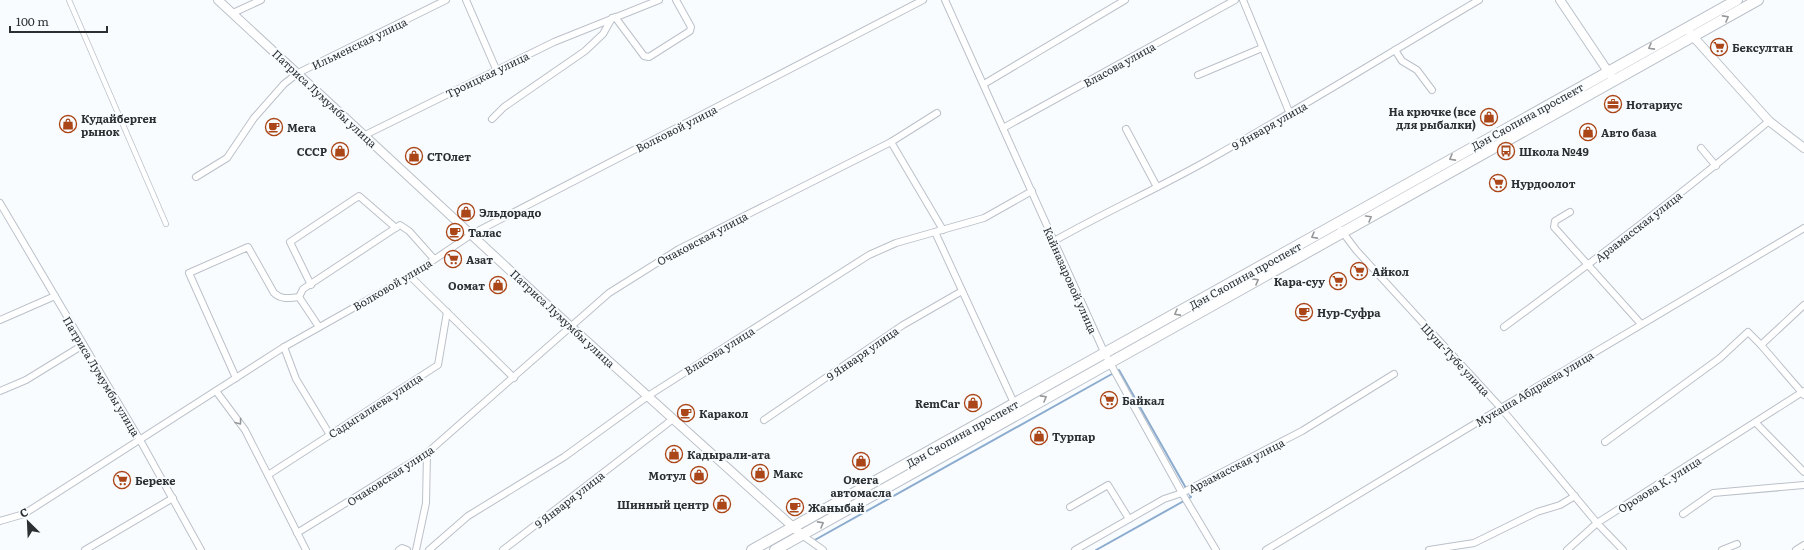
<svg xmlns="http://www.w3.org/2000/svg" width="1804" height="550" viewBox="0 0 1804 550" font-family="Literata,serif">
  <style>
    .lines { fill: none; stroke-linecap: round; stroke-linejoin: round }
    .stream { stroke: #8caccf; stroke-width: 2 }
    .pedestrian-casing { stroke: #bbc1c9; stroke-width: 6 }
    .minor-casing { stroke: #bbc1c9; stroke-width: 8 }
    .tertiary-casing { stroke: #bbc1c9; stroke-width: 10 }
    .primary-casing { stroke: #bbc1c9; stroke-width: 12 }
    .pedestrian { stroke: #fff; stroke-width: 4.5 }
    .minor { stroke: #fff; stroke-width: 6 }
    .tertiary { stroke: #fff; stroke-width: 8 }
    .primary { stroke: #fff; stroke-width: 10 }
    .oneway { stroke: #969798 }
    .labels { text-anchor: middle; dominant-baseline: central; stroke-width: 4; stroke-linejoin: round; paint-order: stroke }
    .street-label { font-size: 11px; fill: #2c2f32; stroke: #f9fcff }
    .poi-label { font-size: 11px; font-weight: bold; fill: #2c2f32; stroke: #f9fcff; text-anchor: start }
  </style>
  <rect width="100%" height="100%" fill="#f9fcff"/>
  <g class="lines">
    <path class="stream" d="M813 541 1119 370 1191 497 1096 550"/>
    <g class="pedestrian-casing">
      <path id="pedestrian" d="M69 0 166 224"/>
    </g>
    <g class="minor-casing">
      <g id="minor">
        <path d="M466 0 496 69"/>
        <path d="M945 0 1105 354 1182 493 1216 550"/>
        <path d="M1243 0 1290 114"/>
        <path d="M233 13 261 0"/>
        <path d="M615 17 644 56 649 57 690 31 691 27 676 0"/>
        <path d="M1395 50 1402 61 1417 70 1432 90"/>
        <path d="M1198 75 1262 48"/>
        <path d="M984 84 1125 0"/>
        <path d="M492 119 504 107 585 51 603 34 612 18"/>
        <path d="M1003 128 1235 0"/>
        <path d="M1126 129 1157 187"/>
        <path d="M365 135 554 42 659 0"/>
        <path d="M891 142 943 230"/>
        <path d="M1701 148 1716 166"/>
        <path d="M196 177 227 158 254 118 284 84 298 73 446 0"/>
        <path d="M0 203 140 440 201 550"/>
        <path d="M1570 212 1555 221 1554 227 1641 324"/>
        <path d="M1341 230 1356 250 1501 408 1597 523 1623 550"/>
        <path d="M935 232 1014 403"/>
        <path d="M1054 241C1105 212 1159 188 1210 159 1301 108 1389 53 1479 0"/>
        <path d="M410 276 514 378"/>
        <path d="M311 285 290 242 359 196 396 228"/>
        <path d="M0 320 55 296"/>
        <path d="M319 327 299 297 303 289 400 225 409 231 434 259"/>
        <path d="M1504 327C1594 261 1683 193 1769 121"/>
        <path d="M1761 345 1804 305"/>
        <path d="M284 347 296 379 330 435"/>
        <path d="M236 378 189 273 248 247 274 293C282 300 289 298 299 297"/>
        <path d="M0 391 26 380 83 345"/>
        <path d="M216 391 245 430 306 550"/>
        <path d="M764 420 903 325 962 291"/>
        <path d="M1756 423 1804 472"/>
        <path d="M1605 442 1720 358 1748 332 1761 345 1804 395"/>
        <path d="M268 475 438 365 447 312"/>
        <path d="M1070 507 1108 485 1129 519"/>
        <path d="M1683 514 1713 493 1804 485"/>
        <path d="M0 521 24 514 284 347 410 276 472 234 923 0"/>
        <path d="M297 533 427 453 609 293 679 249 891 142 937 113"/>
        <path d="M802 535 823 550"/>
        <path d="M85 550 173 498"/>
        <path d="M399 550 402 548 407 550"/>
        <path d="M416 550 426 503 427 453"/>
        <path d="M429 550 468 516 564 457 648 396 869 255 896 243 984 218 1032 191"/>
        <path d="M503 550 673 419"/>
        <path d="M1075 550 1164 499 1182 493 1302 431 1394 374"/>
        <path d="M1266 550 1501 408 1804 228"/>
        <path d="M1429 550 1474 543 1537 512 1560 505 1575 496"/>
        <path d="M1567 550 1597 523 1804 391"/>
        <path d="M1722 550 1737 544"/>
        <path d="M1796 550 1804 545"/>
      </g>
    </g>
    <g class="tertiary-casing">
      <g id="tertiary">
        <path d="M218 0 571 327 802 535"/>
        <path d="M1560 0 1611 76"/>
        <path d="M1690 33 1769 121 1804 148"/>
      </g>
    </g>
    <g class="primary-casing">
      <g id="primary">
        <path d="M752 550 1737 0"/>
        <path d="M775 550 1758 0"/>
      </g>
    </g>
    <use href="#pedestrian" class="pedestrian"/>
    <use href="#minor" class="minor"/>
    <use href="#tertiary" class="tertiary"/>
    <use href="#primary" class="primary"/>
  </g>
  <defs><path id="oneway-chevron" d="M-2-3.5L2.5 0L-2 3.5" fill="none" stroke-width="1.6" stroke-linecap="round" stroke-linejoin="round"/></defs>
  <g class="oneway">
    <use href="#oneway-chevron" transform="translate(1726 18) rotate(-29)"/>
    <use href="#oneway-chevron" transform="translate(1651 47) rotate(151)"/>
    <use href="#oneway-chevron" transform="translate(1452 158) rotate(151)"/>
    <use href="#oneway-chevron" transform="translate(1369 218) rotate(-30)"/>
    <use href="#oneway-chevron" transform="translate(1314 236) rotate(151)"/>
    <use href="#oneway-chevron" transform="translate(1256 281) rotate(-29)"/>
    <use href="#oneway-chevron" transform="translate(1177 313) rotate(151)"/>
    <use href="#oneway-chevron" transform="translate(1044 398) rotate(-29)"/>
    <use href="#oneway-chevron" transform="translate(239 422) rotate(53)"/>
    <use href="#oneway-chevron" transform="translate(821 524) rotate(-29)"/>
  </g>
  <defs>
    <g id="supermarket-ring" transform="scale(0.9)"><circle r="9.5" fill="#f9fcff" stroke="#ab4618" stroke-width="1.5"/><path d="M-6-5.5h2.5l.6 2H6L4.5 2H-2.5L-4.4-4H-6ZM-1.5 3.2a1.3 1.3 0 1 0 .1 0ZM3 3.2a1.3 1.3 0 1 0 .1 0Z" fill="#ab4618"/></g>
    <g id="office-ring" transform="scale(0.9)"><circle r="9.5" fill="#f9fcff" stroke="#ab4618" stroke-width="1.5"/><path d="M-6-3h4V-5.5h4V-3h4V5H-6ZM-1-4.5V-3h2v-1.5ZM-6 0V1H6V0Z" fill="#ab4618"/></g>
    <g id="shop-ring" transform="scale(0.9)"><circle r="9.5" fill="#f9fcff" stroke="#ab4618" stroke-width="1.5"/><path d="M-5-2.5h2.3a2.7 3.5 0 0 1 5.4 0H5L5.5 6h-11ZM-1.5-2.5h3a1.5 2.3 0 0 0-3 0Z" fill="#ab4618"/></g>
    <g id="cafe-ring" transform="scale(0.9)"><circle r="9.5" fill="#f9fcff" stroke="#ab4618" stroke-width="1.5"/><path d="M-5.5-4.5H6V0H3Q3 3.5 0 3.5H-2.5Q-5.5 3.5-5.5 0ZM3-3.2v2h1.7v-2ZM-6 4.5H4V6H-6Z" fill="#ab4618"/></g>
    <g id="bus-ring" transform="scale(0.9)"><circle r="9.5" fill="#f9fcff" stroke="#ab4618" stroke-width="1.5"/><path d="M-5-6H5V4H4V6H2V4H-2V6H-4V4H-5ZM-3.5-4V0h7V-4ZM-3.5 1.2v1.5H-2V1.2ZM2 1.2v1.5H3.5V1.2Z" fill="#ab4618"/></g>
  </defs>
  <g fill-rule="evenodd">
    <use href="#supermarket-ring" x="1719" y="47"/>
    <use href="#office-ring" x="1613" y="104"/>
    <use href="#shop-ring" x="1489" y="117"/>
    <use href="#shop-ring" x="68" y="124"/>
    <use href="#cafe-ring" x="274" y="127"/>
    <use href="#shop-ring" x="1588" y="132"/>
    <use href="#shop-ring" x="340" y="151"/>
    <use href="#bus-ring" x="1506" y="151"/>
    <use href="#shop-ring" x="414" y="156"/>
    <use href="#supermarket-ring" x="1498" y="183"/>
    <use href="#shop-ring" x="466" y="212"/>
    <use href="#cafe-ring" x="455" y="232"/>
    <use href="#supermarket-ring" x="453" y="259"/>
    <use href="#supermarket-ring" x="1359" y="271"/>
    <use href="#supermarket-ring" x="1338" y="281"/>
    <use href="#shop-ring" x="498" y="285"/>
    <use href="#cafe-ring" x="1304" y="312"/>
    <use href="#supermarket-ring" x="1109" y="400"/>
    <use href="#shop-ring" x="973" y="403"/>
    <use href="#cafe-ring" x="686" y="413"/>
    <use href="#shop-ring" x="1039" y="436"/>
    <use href="#shop-ring" x="674" y="454"/>
    <use href="#shop-ring" x="861" y="461"/>
    <use href="#shop-ring" x="760" y="473"/>
    <use href="#shop-ring" x="699" y="475"/>
    <use href="#supermarket-ring" x="122" y="480"/>
    <use href="#shop-ring" x="722" y="504"/>
    <use href="#cafe-ring" x="795" y="507"/>
  </g>
  <g class="labels">
    <g class="street-label">
      <text transform="translate(359 43) rotate(-26)">Ильменская улица</text>
      <text transform="translate(1119 64) rotate(-29)">Власова улица</text>
      <text transform="translate(487 74) rotate(-26)">Троицкая улица</text>
      <text transform="translate(325 98) rotate(43)">Патриса Лумумбы улица</text>
      <text transform="translate(1527 116) rotate(-29)">Дэн Сяопина проспект</text>
      <text transform="translate(1269 125) rotate(-30)">9 Января улица</text>
      <text transform="translate(676 128) rotate(-27)">Волковой улица</text>
      <text transform="translate(1638 226) rotate(-38)">Арзамасская улица</text>
      <text transform="translate(702 238) rotate(-28)">Очаковская улица</text>
      <text transform="translate(1245 275) rotate(-29)">Дэн Сяопина проспект</text>
      <text transform="translate(1071 280) rotate(66)">Кайназаровой улица</text>
      <text transform="translate(392 284) rotate(-31)">Волковой улица</text>
      <text transform="translate(563 318) rotate(43)">Патриса Лумумбы улица</text>
      <text transform="translate(719 350) rotate(-32)">Власова улица</text>
      <text transform="translate(862 353) rotate(-35)">9 Января улица</text>
      <text transform="translate(1456 359) rotate(47)">Шуш-Тубе улица</text>
      <text transform="translate(102 376) rotate(59)">Патриса Лумумбы улица</text>
      <text transform="translate(1534 388) rotate(-31)">Мукаша Абдраева улица</text>
      <text transform="translate(375 405) rotate(-33)">Садыгалиева улица</text>
      <text transform="translate(962 433) rotate(-29)">Дэн Сяопина проспект</text>
      <text transform="translate(1236 465) rotate(-27)">Арзамасская улица</text>
      <text transform="translate(390 475) rotate(-33)">Очаковская улица</text>
      <text transform="translate(1659 484) rotate(-32)">Орозова К. улица</text>
      <text transform="translate(569 499) rotate(-38)">9 Января улица</text>
    </g>
    <g class="poi-label">
      <text x="1732" y="47">Бексултан</text>
      <text x="1626" y="104">Нотариус</text>
      <text x="1476" y="111" text-anchor="end">На крючке (все<tspan x="1476" dy="13">для рыбалки)</tspan></text>
      <text x="81" y="118">Кудайберген<tspan x="81" dy="13">рынок</tspan></text>
      <text x="287" y="127">Мега</text>
      <text x="1601" y="132">Авто база</text>
      <text x="327" y="151" text-anchor="end">СССР</text>
      <text x="1519" y="151">Школа №49</text>
      <text x="427" y="156">СТОлет</text>
      <text x="1511" y="183">Нурдоолот</text>
      <text x="479" y="212">Эльдорадо</text>
      <text x="468" y="232">Талас</text>
      <text x="466" y="259">Азат</text>
      <text x="1372" y="271">Айкол</text>
      <text x="1325" y="281" text-anchor="end">Кара-суу</text>
      <text x="485" y="285" text-anchor="end">Оомат</text>
      <text x="1317" y="312">Нур-Суфра</text>
      <text x="1122" y="400">Байкал</text>
      <text x="960" y="403" text-anchor="end">RemCar</text>
      <text x="699" y="413">Каракол</text>
      <text x="1052" y="436">Турпар</text>
      <text x="687" y="454">Кадырали-ата</text>
      <text x="773" y="473">Макс</text>
      <text x="686" y="475" text-anchor="end">Мотул</text>
      <text x="861" y="479" text-anchor="middle">Омега<tspan x="861" dy="13">автомасла</tspan></text>
      <text x="135" y="480">Береке</text>
      <text x="709" y="504" text-anchor="end">Шинный центр</text>
      <text x="808" y="507">Жаныбай</text>
    </g>
  </g>
  <g transform="translate(28 522) rotate(336)" stroke="#f9fcff" stroke-width="3" paint-order="stroke">
  <path d="M0-3L7 15L0 10L-7 15Z" fill="#2c2f32"/>
  <text y="-6" font-size="11" font-weight="bold" text-anchor="middle" fill="#2c2f32">С</text>
  </g>
  <path d="M10 26v6h97v-6" fill="none" stroke="#2c2f32" stroke-width="2"/>
  <text x="16" y="26" font-size="12" fill="#2c2f32" stroke="#f9fcff" stroke-width="3" paint-order="stroke">100 m</text>
</svg>
